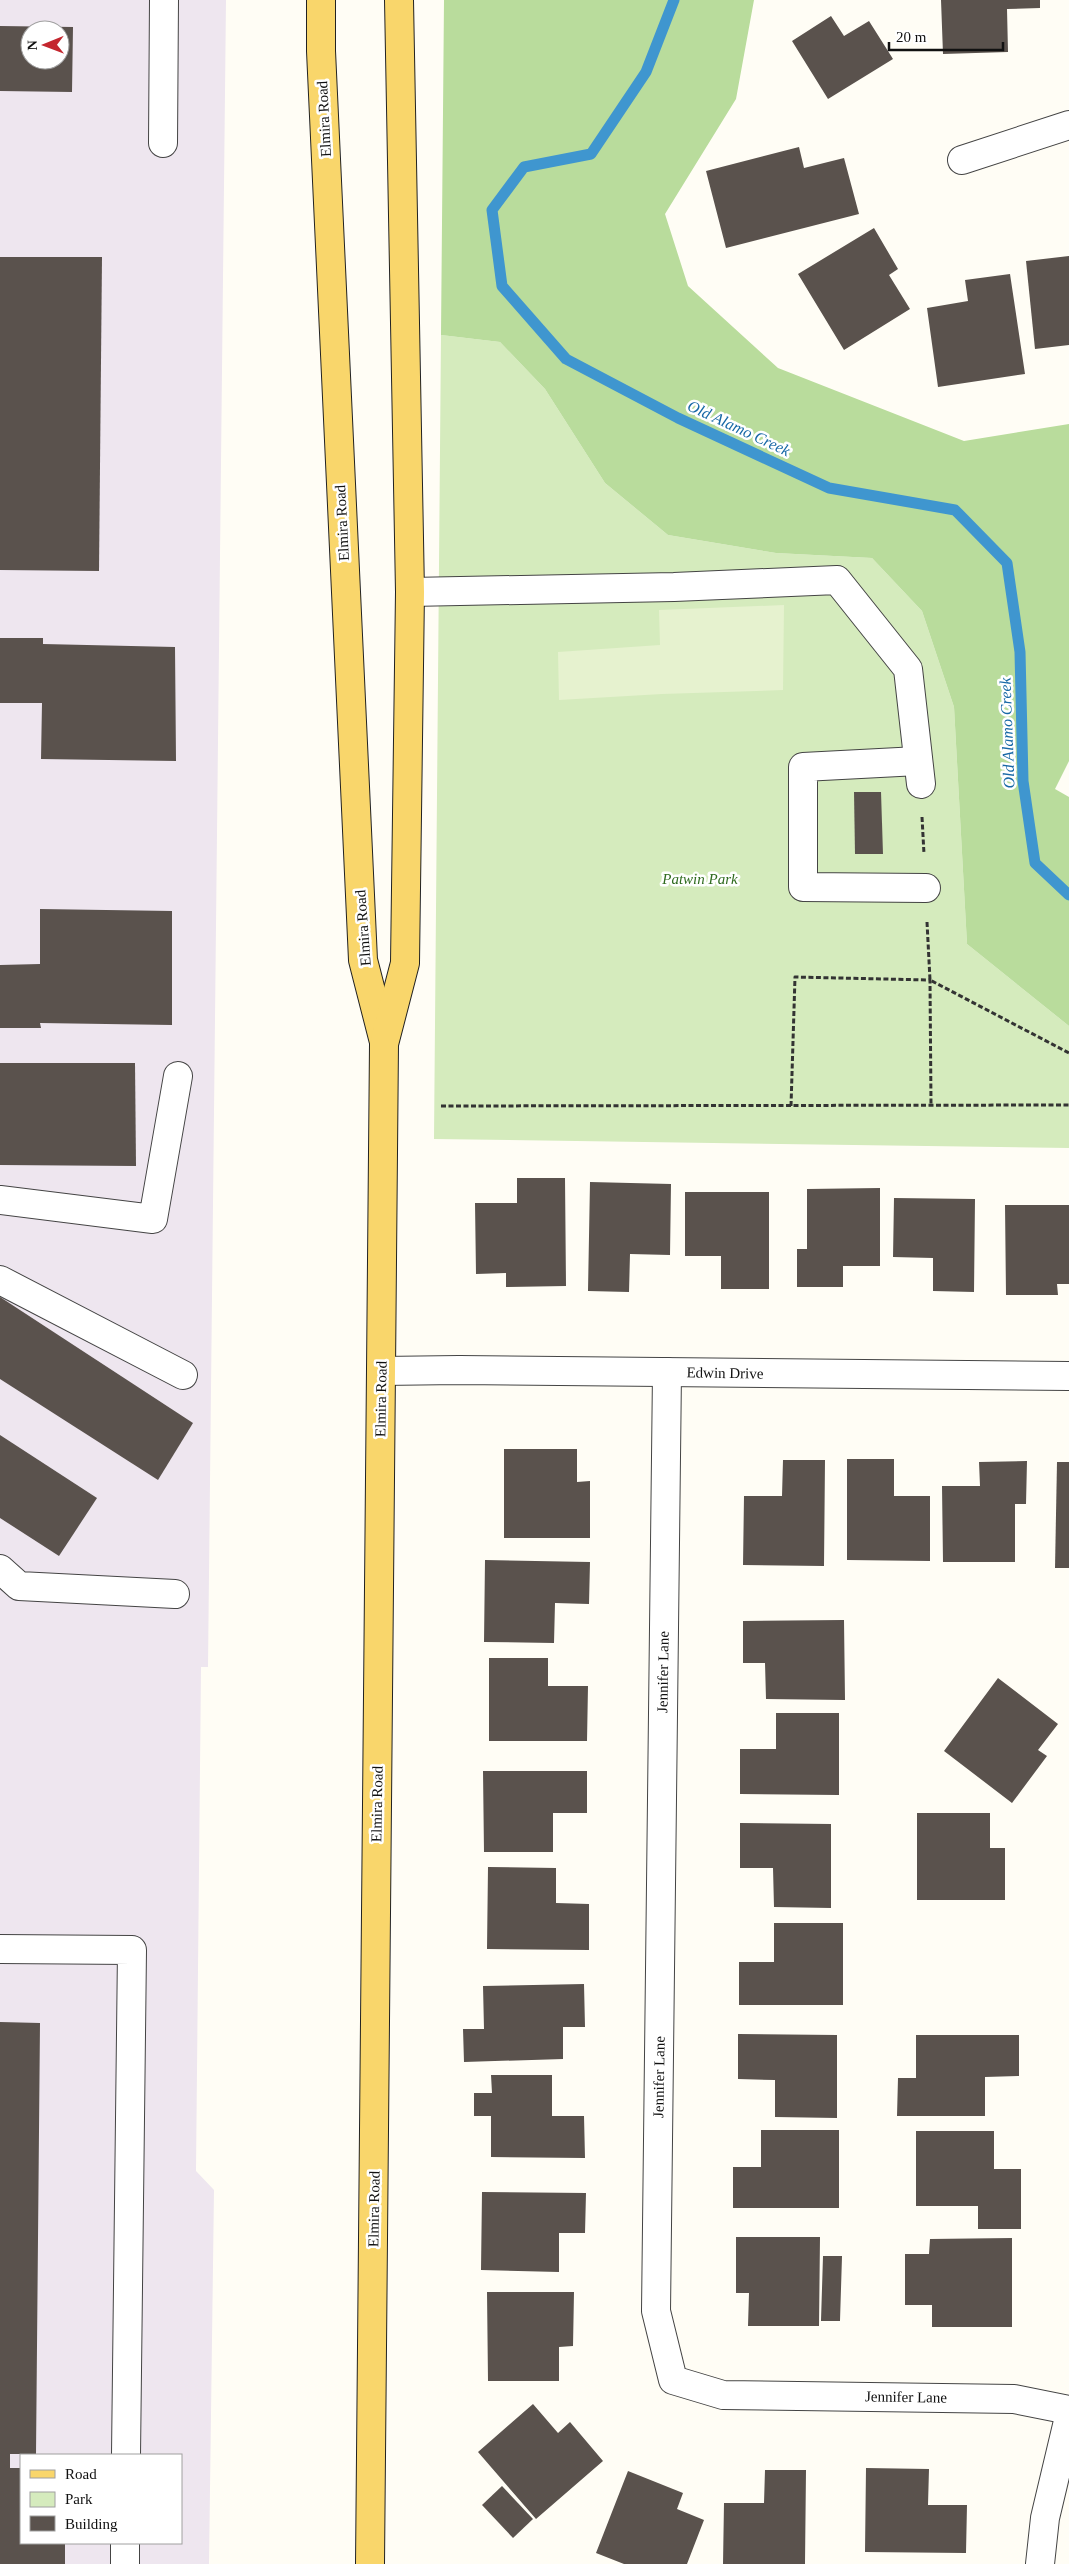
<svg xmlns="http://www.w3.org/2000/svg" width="1069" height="2564" viewBox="0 0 1069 2564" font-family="'Times New Roman',serif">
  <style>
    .industrial { fill: #eee6ef; fill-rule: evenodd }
    .green { fill: #d5ebbd }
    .forest { fill: #b9dc9c }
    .pitch { fill: #e6f2cf }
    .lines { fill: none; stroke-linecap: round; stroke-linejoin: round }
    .stream { stroke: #3f96cf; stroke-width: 11 }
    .building { fill: #5a524d; fill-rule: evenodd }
    .minor-casing { stroke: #444; stroke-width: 30 }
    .major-casing { stroke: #222; stroke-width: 30 }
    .path { stroke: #333; stroke-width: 3; stroke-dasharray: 5 2.5; stroke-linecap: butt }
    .minor { stroke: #fff; stroke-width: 28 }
    .major { stroke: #f9d66b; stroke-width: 28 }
    .labels { text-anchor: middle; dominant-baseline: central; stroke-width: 5; stroke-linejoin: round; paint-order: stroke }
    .street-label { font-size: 15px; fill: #111; stroke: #fff }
    .park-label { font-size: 15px; font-style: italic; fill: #2f6b1f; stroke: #fff }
    .water-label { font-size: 16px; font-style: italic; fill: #1768a6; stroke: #fff }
  </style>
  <rect width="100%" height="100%" fill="#fffdf5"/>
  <path class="industrial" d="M0 0H226L208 1667H201L196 2171 214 2190 209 2564H0ZM30 30H60V60H30ZM21 2455H181V2543H21Z"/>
  <path class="green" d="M441 335 500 342 545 389 605 483 668 535 776 553 872 558 922 611 954 707 967 944 1069 1026V1148L434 1139Z"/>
  <path class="forest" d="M444 0H754L736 99 665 214 688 286 778 368 964 441 1069 424V761L1055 789 1069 797V1026L967 944 954 707 922 611 872 558 776 553 668 535 605 483 545 389 500 342 441 335Z"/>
  <path class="pitch" d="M784 605 783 690 662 694 559 700 558 652 660 645 659 610Z"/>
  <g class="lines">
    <path class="stream" d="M674 0 646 72 591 154 524 167 492 210 502 286 566 359 678 418 829 488 955 510 1007 563 1020 652 1023 781 1035 863 1069 895"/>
  </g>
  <g class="building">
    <path d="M941 0H1040V8L1007 9 1008 52 943 54Z"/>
    <path d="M831 16 844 36 869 21 893 59 828 99 792 41Z"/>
    <path d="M0 26 73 27 72 92 0 91ZM30 30H60V60H30Z"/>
    <path d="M799 147 804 168 844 158 859 214 726 248 706 171Z"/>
    <path d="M874 228 898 269 889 275 910 309 844 350 798 274Z"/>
    <path d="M1069 256V345L1035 349 1026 261Z"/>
    <path d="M0 257H102L99 571 0 570Z"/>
    <path d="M1010 274 1025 374 938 387 927 308 968 301 965 280Z"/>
    <path d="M0 638H43V644L175 647 176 761 41 759 42 703H0Z"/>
    <path d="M854 792H881L883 854H855Z"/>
    <path d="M40 909 172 911V1025L40 1023 41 1028H0V965L40 964Z"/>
    <path d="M0 1063H135L136 1166 0 1165Z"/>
    <path d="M517 1178H565L566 1286 506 1287V1273L476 1274 475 1203H517Z"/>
    <path d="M590 1182 671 1184 670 1255 630 1254 629 1292 588 1291Z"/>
    <path d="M880 1188V1266H843V1287H797V1249H807V1189Z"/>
    <path d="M685 1192H769V1289H721V1256H685Z"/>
    <path d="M894 1198 975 1199 974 1292 933 1291V1258L893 1257Z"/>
    <path d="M1005 1205H1069V1284H1057L1058 1295H1006Z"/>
    <path d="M0 1297 193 1423 158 1480 0 1379Z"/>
    <path d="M0 1435 97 1498 59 1556 0 1518Z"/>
    <path d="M504 1449H577V1482L590 1481V1538H504Z"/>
    <path d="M847 1459H894V1496H930V1561L847 1560Z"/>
    <path d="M783 1460H825L824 1566 743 1565 744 1496H782Z"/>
    <path d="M1027 1461 1026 1504H1015V1562H943L942 1486H980L979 1462Z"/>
    <path d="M1057 1462H1069V1568H1055Z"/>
    <path d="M485 1560 590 1562 589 1604 555 1603 554 1643 484 1642Z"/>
    <path d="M844 1620 845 1700 766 1699 765 1663H743V1621Z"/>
    <path d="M489 1658H548V1686H588L587 1741H489Z"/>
    <path d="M998 1678 1058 1724 1038 1750 1047 1756 1012 1803 944 1751Z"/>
    <path d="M776 1713H839V1795L740 1794V1749H776Z"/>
    <path d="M483 1771H587V1813H553V1852H484Z"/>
    <path d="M917 1813H990V1848H1005V1900H917Z"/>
    <path d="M740 1823 831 1824V1908L774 1907 773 1868H740Z"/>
    <path d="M488 1867 556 1868V1903L589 1904V1950L487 1949Z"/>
    <path d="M774 1923H843V2005H739V1962H774Z"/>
    <path d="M584 1984 585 2027H563V2059L464 2062 463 2029H484L483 1986Z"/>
    <path d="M0 2022 40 2023 36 2454H10V2468H21V2543H65V2564H0Z"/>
    <path d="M738 2034 837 2035V2118L775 2117V2080L738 2079Z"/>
    <path d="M916 2035H1019V2076L985 2077V2116H897L898 2078H916Z"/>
    <path d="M491 2075H552V2116H584L585 2158 491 2157V2116H474V2093H492Z"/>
    <path d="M761 2130H839V2208H733V2167H761Z"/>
    <path d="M916 2131H994V2169H1021V2229H978V2206H916Z"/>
    <path d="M482 2192 586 2193 585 2233H559V2272L481 2270Z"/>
    <path d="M736 2237H820L819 2326H748L749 2293H736Z"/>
    <path d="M1012 2238V2327H932V2305H905V2254H929L930 2239Z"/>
    <path d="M823 2256H842L840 2321H821Z"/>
    <path d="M487 2292H574L573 2346 559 2347V2381H488Z"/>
    <path d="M533 2404 558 2433 570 2422 603 2461 536 2519 478 2452Z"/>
    <path d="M866 2468 929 2469 928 2505H967L966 2553 865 2552Z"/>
    <path d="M765 2470H806L805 2564H723L724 2503H764Z"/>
    <path d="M628 2471 683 2493 677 2509 704 2520 687 2564H624L596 2553Z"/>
    <path d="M502 2486 533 2519 513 2538 482 2505Z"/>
  </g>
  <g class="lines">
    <g class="minor-casing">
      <g id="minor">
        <path d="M163 143 164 0"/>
        <path d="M962 160 1069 125"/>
        <path d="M410 592 674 587 837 580 908 669 921 784"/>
        <path d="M918 761 803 767V887L926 888"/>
        <path d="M0 1200 153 1219 178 1076"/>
        <path d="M0 1280 183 1375"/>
        <path d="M381 1371 459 1370 1069 1376"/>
        <path d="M667 1372 656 2311 673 2380 723 2395 1014 2399 1069 2410"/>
        <path d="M0 1569 19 1586 175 1594"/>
        <path d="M0 1949 132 1950 126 2455"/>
        <path d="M125 2564V2543"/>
        <path d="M1040 2564 1045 2518 1069 2417"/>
      </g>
    </g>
    <g class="major-casing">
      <g id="major">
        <path d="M321 0V51L363 960 384 1042"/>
        <path d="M370 2564 384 1044 405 963 410 592 399 0"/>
      </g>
    </g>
    <g class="path">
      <path d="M922 817 924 854"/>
      <path d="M927 922 930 980 1069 1053"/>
      <path d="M441 1106 1069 1105"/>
      <path d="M791 1106 795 977 930 980 931 1105"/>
    </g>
    <use href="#minor" class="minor"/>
    <use href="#major" class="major"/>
  </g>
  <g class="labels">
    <g class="street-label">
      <text transform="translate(324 119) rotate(-93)">Elmira Road</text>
      <text transform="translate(342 523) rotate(-93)">Elmira Road</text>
      <text transform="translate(363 928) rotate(-94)">Elmira Road</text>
      <text transform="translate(725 1373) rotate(1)">Edwin Drive</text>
      <text transform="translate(381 1399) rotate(-89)">Elmira Road</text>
      <text transform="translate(663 1672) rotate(-89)">Jennifer Lane</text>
      <text transform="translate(377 1804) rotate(-89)">Elmira Road</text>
      <text transform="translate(659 2077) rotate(-89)">Jennifer Lane</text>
      <text transform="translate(374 2209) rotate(-89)">Elmira Road</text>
      <text transform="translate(906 2397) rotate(1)">Jennifer Lane</text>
    </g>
    <g class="park-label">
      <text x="700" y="879">Patwin Park</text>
    </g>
    <g class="water-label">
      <text transform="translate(739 428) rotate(25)">Old Alamo Creek</text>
      <text transform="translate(1007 733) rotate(-92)">Old Alamo Creek</text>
    </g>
  </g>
  <rect x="20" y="2454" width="162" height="90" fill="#ffffff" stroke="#a0a0a0"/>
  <rect x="30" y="2470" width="25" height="8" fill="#f9d66b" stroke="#a0a0a0"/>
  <text x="65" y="2479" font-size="15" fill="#111111">Road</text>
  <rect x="30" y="2492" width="25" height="15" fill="#d5ebbd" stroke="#a0a0a0"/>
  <text x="65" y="2504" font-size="15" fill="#111111">Park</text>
  <rect x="30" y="2516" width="25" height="15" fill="#5a524d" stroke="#a0a0a0"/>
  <text x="65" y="2529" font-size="15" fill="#111111">Building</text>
  <g transform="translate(45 45) rotate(269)"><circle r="24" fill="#ffffff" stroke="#a0a0a0"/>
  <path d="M0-4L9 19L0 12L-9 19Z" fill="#c4262e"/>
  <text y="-8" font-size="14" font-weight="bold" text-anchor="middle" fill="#111111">N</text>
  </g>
  <path d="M889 42v8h114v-8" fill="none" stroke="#111111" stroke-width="2.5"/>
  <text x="896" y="42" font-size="15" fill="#111111" stroke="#ffffff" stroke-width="4" paint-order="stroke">20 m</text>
</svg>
